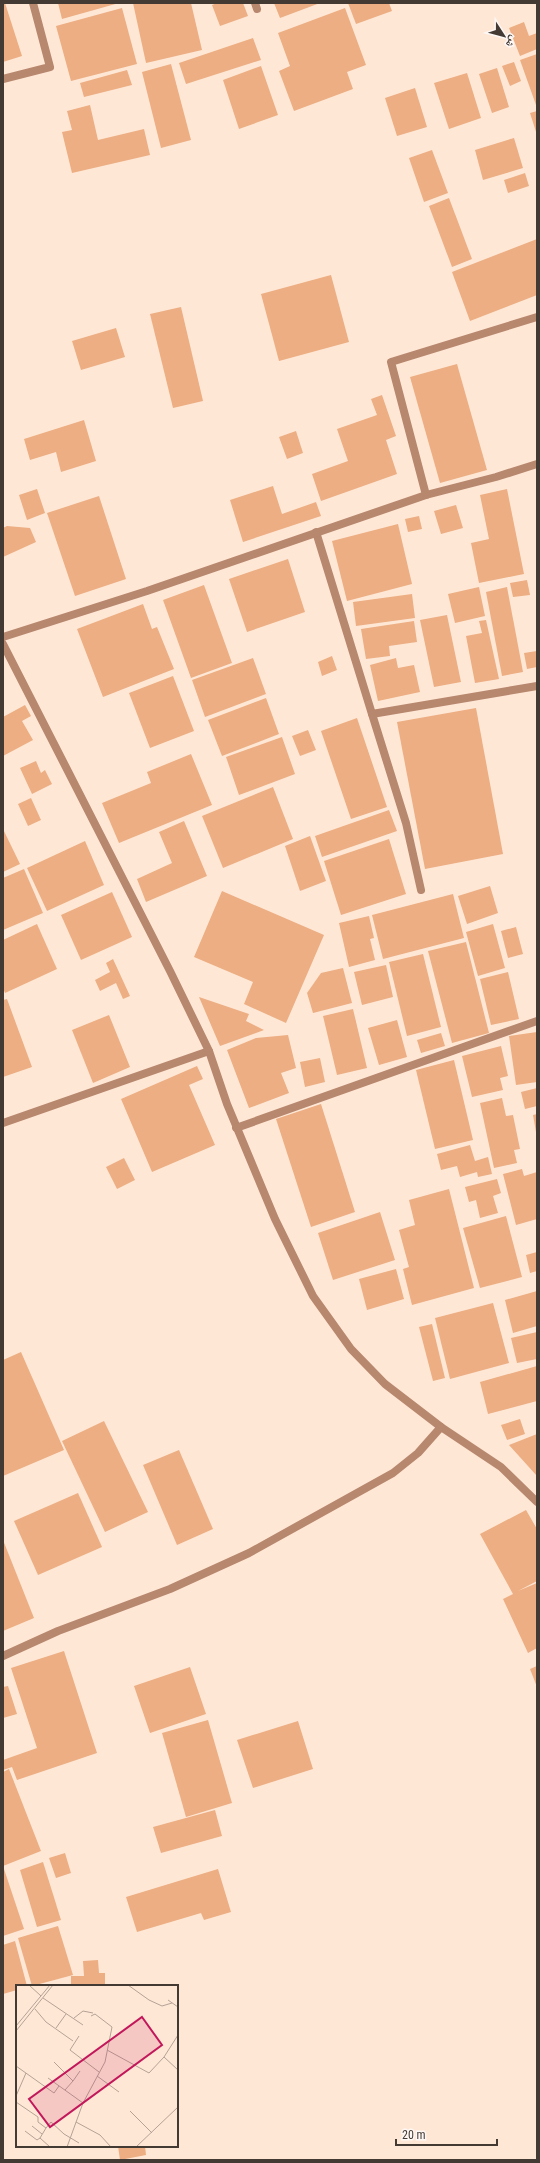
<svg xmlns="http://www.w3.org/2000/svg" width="540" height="2163" viewBox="0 0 540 2163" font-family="'Roboto Condensed','Noto Naskh Arabic',sans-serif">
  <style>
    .building { fill: #ecae82 }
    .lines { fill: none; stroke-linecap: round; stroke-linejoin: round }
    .street { stroke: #b7876e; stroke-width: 8 }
    .inset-road { fill: none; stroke: #b4a295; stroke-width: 1 }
    .view { fill: #c2185b; fill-opacity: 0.15; stroke: #c2185b; stroke-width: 2 }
    .inset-edge { fill: none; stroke: #443a34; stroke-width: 2 }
  </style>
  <rect width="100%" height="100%" fill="#ffe7d6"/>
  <g class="building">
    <path d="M3 3H5L22 56 3 62Z"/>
    <path d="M58 3H119L62 19Z"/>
    <path d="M133 3H191L202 50 146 63Z"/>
    <path d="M217 3H243L248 16 220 26 212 5Z"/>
    <path d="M274 3H320L280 18Z"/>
    <path d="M348 3H389L392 11 356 24Z"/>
    <path d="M122 8 137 64 71 81 56 26Z"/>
    <path d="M345 8 366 65 347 72 353 89 294 111 279 71 290 66 278 33Z"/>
    <path d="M524 22 529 36 537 33V49L520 56 509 28Z"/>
    <path d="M253 38 261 60 186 84 179 63Z"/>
    <path d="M537 54V104L536 105 520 60Z"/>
    <path d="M514 62 521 81 510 86 502 66Z"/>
    <path d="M171 64 191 140 161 148 142 72Z"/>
    <path d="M261 66 278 115 239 129 223 80Z"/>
    <path d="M497 68 509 107 492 113 479 74Z"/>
    <path d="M127 70 132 85 84 97 80 83Z"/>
    <path d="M467 73 481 118 449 129 434 83Z"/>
    <path d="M415 88 427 127 397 136 385 98Z"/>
    <path d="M90 105 98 140 144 129 150 155 72 173 62 132 72 130 67 111Z"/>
    <path d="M537 111V135L530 113Z"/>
    <path d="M514 138 523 168 483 180 475 150Z"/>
    <path d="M432 150 448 193 424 202 409 158Z"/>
    <path d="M525 173 529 186 508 193 504 180Z"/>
    <path d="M449 198 472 259 452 267 429 206Z"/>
    <path d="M537 239V295L470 321 452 272Z"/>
    <path d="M331 275 349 342 279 361 261 294Z"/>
    <path d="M181 307 203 401 173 408 150 314Z"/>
    <path d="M116 328 125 357 81 370 72 341Z"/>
    <path d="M457 364 487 470 440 483 410 377Z"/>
    <path d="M382 395 396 436 386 440 397 474 321 501 312 474 348 461 337 429 377 415 371 399Z"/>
    <path d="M84 420 96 461 61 472 56 452 30 460 24 439Z"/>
    <path d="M296 431 303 453 287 459 279 437Z"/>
    <path d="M273 486 282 514 316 502 321 516 243 542 230 500Z"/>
    <path d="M37 489 45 513 27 520 19 495Z"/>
    <path d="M507 489 524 574 479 583 471 543 489 539 480 495Z"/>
    <path d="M99 496 126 579 75 596 47 513Z"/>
    <path d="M456 505 463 528 441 534 434 511Z"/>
    <path d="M419 516 422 529 408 532 405 519Z"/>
    <path d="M398 524 412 584 347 601 332 541Z"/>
    <path d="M7 526 30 528 36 542 3 557V528Z"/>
    <path d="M288 559 305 612 247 632 229 579Z"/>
    <path d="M527 580 530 595 513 597 510 583Z"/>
    <path d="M204 585 232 663 191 678 163 600Z"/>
    <path d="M479 587 485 616 455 623 448 594Z"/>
    <path d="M507 587 523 672 502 676 486 592Z"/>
    <path d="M412 594 415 618 356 626 353 602Z"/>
    <path d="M143 604 152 629 157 627 174 669 103 697 77 629Z"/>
    <path d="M447 615 461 682 434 687 420 620Z"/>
    <path d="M486 620 499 679 475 683 466 636 482 633 479 621Z"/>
    <path d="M414 621 417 642 389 646 390 656 366 659 361 629Z"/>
    <path d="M537 651V667L527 669 524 653Z"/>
    <path d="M332 656 337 670 322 676 318 662Z"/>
    <path d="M253 658 266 694 205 717 192 680Z"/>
    <path d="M396 658 398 668 414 665 420 692 378 701 370 665Z"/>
    <path d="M173 676 194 731 150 748 129 693Z"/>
    <path d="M266 698 279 734 222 756 208 720Z"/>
    <path d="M25 705 31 716 22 721 33 740 3 756V717Z"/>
    <path d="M476 708 503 854 425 869 397 722Z"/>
    <path d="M357 718 387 807 351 819 321 731Z"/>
    <path d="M308 730 316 750 300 756 292 736Z"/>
    <path d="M282 737 295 774 239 795 226 757Z"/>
    <path d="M191 754 212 805 119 843 102 803 151 783 147 772Z"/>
    <path d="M36 761 41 773 45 770 52 784 32 794 20 768Z"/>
    <path d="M273 787 293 839 223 868 202 816Z"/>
    <path d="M31 798 41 820 28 826 18 804Z"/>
    <path d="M389 810 397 831 322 857 315 836Z"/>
    <path d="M184 821 207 876 146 902 137 879 172 863 159 832Z"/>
    <path d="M3 829 20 864 3 872Z"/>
    <path d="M310 836 326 881 300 891 285 846Z"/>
    <path d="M389 839 406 894 341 915 324 861Z"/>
    <path d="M85 841 104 885 47 911 27 868Z"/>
    <path d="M24 869 43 913 3 930V878Z"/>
    <path d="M490 886 498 913 467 924 458 896Z"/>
    <path d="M222 891 324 935 286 1023 244 1004 253 982 194 957Z"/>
    <path d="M112 892 132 937 81 960 61 915Z"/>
    <path d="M453 894 464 938 383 959 372 915Z"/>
    <path d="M369 916 374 938 370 939 375 960 349 967 339 923Z"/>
    <path d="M37 924 57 969 5 993 3 988V940Z"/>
    <path d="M493 924 505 968 478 976 466 932Z"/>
    <path d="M516 927 523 954 508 958 501 931Z"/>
    <path d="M466 942 489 1033 452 1043 428 951Z"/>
    <path d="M423 954 441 1027 407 1036 389 962Z"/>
    <path d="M113 959 130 996 123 999 116 983 100 991 95 980 110 972 106 963Z"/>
    <path d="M386 965 393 997 362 1005 354 972Z"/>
    <path d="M343 968 352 1003 313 1013 307 993 321 973Z"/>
    <path d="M508 972 519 1019 491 1025 480 979Z"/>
    <path d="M199 997 249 1014 246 1021 264 1030 220 1046Z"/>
    <path d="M7 999 32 1067 3 1077V1000Z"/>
    <path d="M353 1009 367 1068 337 1075 323 1016Z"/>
    <path d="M109 1015 130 1067 93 1083 72 1030Z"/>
    <path d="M397 1020 407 1057 379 1065 368 1028Z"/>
    <path d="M537 1032V1082L516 1085 509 1036Z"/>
    <path d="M441 1033 445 1046 421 1053 417 1040Z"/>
    <path d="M288 1035 296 1068 281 1073 289 1093 249 1108 227 1050 256 1038Z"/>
    <path d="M501 1046 508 1076 500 1078 503 1090 472 1097 462 1056Z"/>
    <path d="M320 1058 325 1082 305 1087 300 1062Z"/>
    <path d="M454 1060 473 1140 435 1149 416 1070Z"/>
    <path d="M197 1066 203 1079 189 1085 215 1145 152 1172 121 1099Z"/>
    <path d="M537 1088V1106L525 1109 521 1092Z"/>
    <path d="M502 1098 506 1116 513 1115 520 1149 514 1150 517 1163 494 1168 480 1103Z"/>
    <path d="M321 1104 355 1212 311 1227 276 1119Z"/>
    <path d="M537 1114V1132H536L533 1115Z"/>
    <path d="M470 1145 475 1161 488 1157 492 1174 478 1177 477 1172 460 1177 457 1166 441 1170 437 1154Z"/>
    <path d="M124 1158 135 1180 117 1189 106 1167Z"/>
    <path d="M522 1169 524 1176 537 1172V1219L516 1225 503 1174Z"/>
    <path d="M497 1179 501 1193 493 1196 498 1213 480 1218 476 1200 469 1202 465 1187Z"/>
    <path d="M449 1189 474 1288 412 1305 403 1269 409 1267 399 1230 415 1225 409 1200Z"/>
    <path d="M380 1212 395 1260 333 1280 318 1233Z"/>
    <path d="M506 1216 522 1277 480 1288 463 1228Z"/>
    <path d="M537 1252V1271L530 1273 526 1255Z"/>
    <path d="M396 1269 404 1299 367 1310 359 1279Z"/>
    <path d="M537 1291V1326L513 1333 505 1300Z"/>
    <path d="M493 1303 509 1363 450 1379 435 1318Z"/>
    <path d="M432 1324 445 1378 433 1381 419 1327Z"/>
    <path d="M537 1332V1359L517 1363 511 1338Z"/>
    <path d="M21 1352 64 1450 3 1476V1360Z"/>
    <path d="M537 1366V1401L488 1414 480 1382Z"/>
    <path d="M520 1419 525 1434 507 1440 501 1425Z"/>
    <path d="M104 1421 148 1512 105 1532 62 1441Z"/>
    <path d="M537 1434V1476L509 1445Z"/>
    <path d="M179 1450 213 1529 177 1545 143 1465Z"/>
    <path d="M78 1493 102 1547 38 1575 14 1521Z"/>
    <path d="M526 1510 537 1529V1581L518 1591 537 1583V1648L528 1653 503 1599 513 1594 480 1534Z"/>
    <path d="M3 1540 34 1618 3 1631Z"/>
    <path d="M64 1651 97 1753 17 1780 12 1767 3 1770V1760L37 1748 11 1668Z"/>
    <path d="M537 1666V1687L530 1669Z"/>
    <path d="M190 1667 206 1714 150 1733 134 1686Z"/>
    <path d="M8 1686 17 1714 3 1718V1687Z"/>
    <path d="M208 1720 232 1803 186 1817 162 1733Z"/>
    <path d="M298 1721 313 1769 253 1788 237 1740Z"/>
    <path d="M9 1769 41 1851 3 1866V1772Z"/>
    <path d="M215 1810 222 1836 161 1853 153 1827Z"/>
    <path d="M65 1853 71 1873 56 1878 49 1858Z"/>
    <path d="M43 1862 61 1920 37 1927 20 1870Z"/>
    <path d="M3 1866 24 1929 3 1936Z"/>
    <path d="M218 1869 231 1912 204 1920 201 1913 137 1932 126 1897Z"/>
    <path d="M58 1926 73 1975 32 1986 18 1938Z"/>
    <path d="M15 1941 27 1986H17V1990L3 1994V1945Z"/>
    <path d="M98 1960 99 1973H105V1986H71V1976H84L83 1961Z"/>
    <path d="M118 2146H145L146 2155 120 2160Z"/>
  </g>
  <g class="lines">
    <g class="street">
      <path d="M255 3 257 9"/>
      <path d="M3 79 50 67 33 3"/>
      <path d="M426 495 391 362 537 317"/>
      <path d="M316 532 372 714 537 686"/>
      <path d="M3 637 147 591 426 495 496 477 537 464"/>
      <path d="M3 644 170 971 209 1051 227 1104 275 1219 313 1296 351 1349 385 1384 441 1427 501 1467 537 1502"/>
      <path d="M372 714 406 823 421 890"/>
      <path d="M3 1123 209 1051"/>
      <path d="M236 1128 537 1021"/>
      <path d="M3 1656 58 1631 170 1589 249 1553 393 1473 418 1453 441 1427"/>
    </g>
  </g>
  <g transform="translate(16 1985)">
    <rect width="162" height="162" fill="#ffe7d6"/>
    <path class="inset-road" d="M13 0 25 11M112 0 133 15 146 21 156 18M27 13 67 40M152 15 162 22M19 24 30 37 57 56M58 33 67 26 77 28M0 41 34 0M40 43 50 29M0 46 37 0M63 51 54 65 83 87M91 65 133 88 148 72 162 50M148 72 162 85M38 77 57 96 49 105M0 81 38 108 43 101M81 91 103 107M32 93 67 118M57 96 64 86M0 111 10 88M0 117 22 132V137L30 143 24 153 34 162M114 126 136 148M60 137 84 150 95 162M16 141 26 149M30 143 35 137 48 149 63 158M9 146 21 155 24 153M51 162 67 118 89 77 96 42 79 29 75 31M120 162 162 122"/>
    <path class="view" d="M126 32 146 60 34 142 13 114Z"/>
    <rect width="162" height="162" class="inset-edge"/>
  </g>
  <rect width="540" height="2163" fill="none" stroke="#443a34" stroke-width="8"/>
  <g transform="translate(504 36) rotate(126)" stroke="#fdf8f5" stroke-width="3" paint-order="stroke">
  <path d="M0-3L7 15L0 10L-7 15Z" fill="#443a34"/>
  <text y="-6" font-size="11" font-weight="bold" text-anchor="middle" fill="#443a34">ش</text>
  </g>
  <path d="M396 2139v6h101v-6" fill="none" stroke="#443a34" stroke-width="2"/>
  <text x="402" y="2139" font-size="12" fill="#443a34" stroke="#fdf8f5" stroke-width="3" paint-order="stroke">20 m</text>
</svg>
